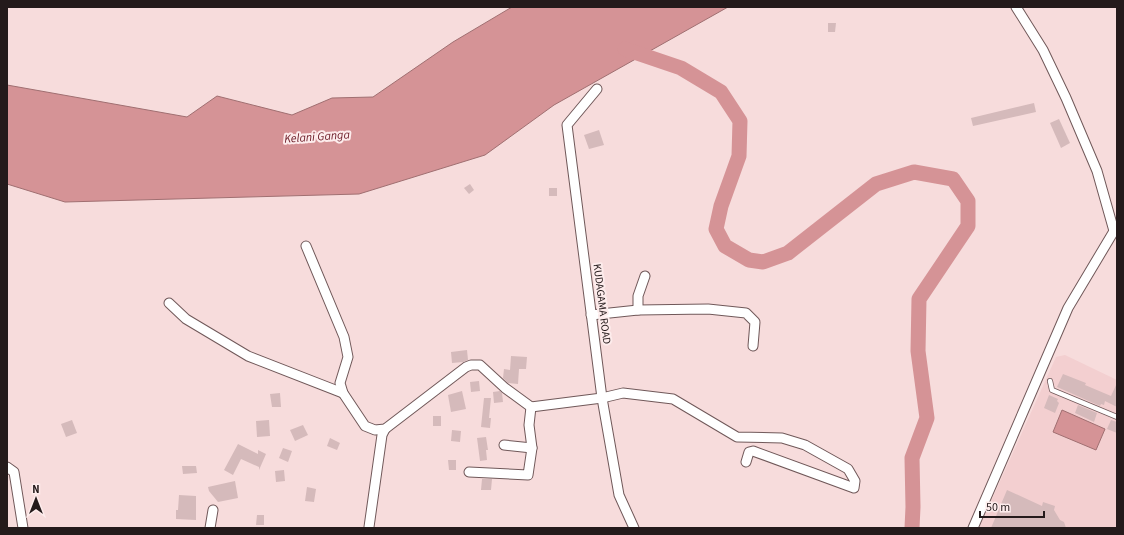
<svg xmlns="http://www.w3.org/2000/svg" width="1124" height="535" viewBox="0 0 1124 535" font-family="'Source Sans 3',sans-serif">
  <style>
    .built { fill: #f3cfd0 }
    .water { fill: #d59396; stroke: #a06f71 }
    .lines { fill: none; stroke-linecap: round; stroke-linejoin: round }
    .river { stroke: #d59396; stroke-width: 15 }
    .building { fill: #d5babb }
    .lane-casing { stroke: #705859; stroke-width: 6 }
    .street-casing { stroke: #705859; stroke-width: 11 }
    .lane { stroke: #fff; stroke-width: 4.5 }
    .street { stroke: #fff; stroke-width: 9 }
    .labels { text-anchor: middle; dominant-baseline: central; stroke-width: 4; stroke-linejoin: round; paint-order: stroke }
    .street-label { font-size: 11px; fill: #241a1b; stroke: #fdecec }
    .water-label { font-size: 12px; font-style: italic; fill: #71232e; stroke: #fdecec }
  </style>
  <rect width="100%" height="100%" fill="#f7dcdc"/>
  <path class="built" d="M1065 355 1117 380V528H979L1056 357Z"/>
  <g class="water">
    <path d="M512 7H728L554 105 485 155 359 194 65 202 7 184V85L187 117 217 96 292 115 332 98 373 97 453 42Z"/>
    <path d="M1062 410 1105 429 1096 450 1053 432Z"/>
  </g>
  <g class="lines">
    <path class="river" d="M625 49 681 68 721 92 740 121 739 156 721 206 716 229 725 246 749 260 763 262 788 253 876 184 914 172 953 179 968 201V226L919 299 918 351 927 418 912 458 913 507 912 528"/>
  </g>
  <g class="building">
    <path d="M828 23H836L835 32H828Z"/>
    <path d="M1034 103 1036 112 973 126 971 118Z"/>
    <path d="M1059 119 1070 143 1061 148 1050 123Z"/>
    <path d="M599 130 604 145 589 149 584 135Z"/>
    <path d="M470 184 474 190 469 194 464 188Z"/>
    <rect x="549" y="188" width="8" height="8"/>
    <path d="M467 350 468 360 463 362 452 363 451 352Z"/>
    <path d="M511 356 527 357 526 369H519L518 384 508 383 503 378 504 369 510 370Z"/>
    <path d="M1063 374 1086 383 1085 385 1111 396 1117 383V407L1105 401 1104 405 1101 404 1100 406 1057 387Z"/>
    <path d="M479 381 480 391 471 392 470 382Z"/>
    <path d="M462 391 466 409 451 412 448 395Z"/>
    <path d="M500 391 502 393 503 402 494 403 493 392Z"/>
    <path d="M280 393 281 407H272L270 394Z"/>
    <path d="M1049 395 1058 399 1057 401 1059 403 1055 413 1044 408Z"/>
    <path d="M484 398H491L489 418H491L490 428 481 427Z"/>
    <path d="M1078 405 1097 413 1094 422 1075 413Z"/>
    <rect x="433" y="416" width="8" height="10"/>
    <path d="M72 420 77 433 66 437 61 424Z"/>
    <path d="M269 420 270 436 257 437 256 421Z"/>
    <path d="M1111 420 1117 422V433L1107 429Z"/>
    <path d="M303 425 308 435 295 441 290 430Z"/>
    <path d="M452 430 461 431 460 442 451 441Z"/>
    <path d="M486 437 488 450H486L487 460 480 461 477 438Z"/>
    <path d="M330 438 340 443 337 450 327 446Z"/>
    <path d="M238 444 258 454V450L266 454 259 470V467L241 459 233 475 224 470Z"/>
    <path d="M283 448 292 451 288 462 279 458Z"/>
    <path d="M448 460H456V470H449Z"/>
    <path d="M182 466H196L197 473 183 474Z"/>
    <path d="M284 470 285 481 276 482 275 471Z"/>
    <path d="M482 479H492L491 490H481Z"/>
    <path d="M235 481 238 498 218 502 209 491 208 487Z"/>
    <path d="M307 487 316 489 314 502 305 501Z"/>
    <path d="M1007 490 1042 506 1043 502 1055 506 1054 510 1060 520 1064 522 1066 528H991Z"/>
    <path d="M179 495 196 496V520L176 519V510H178Z"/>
    <path d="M257 515H264V525H256Z"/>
  </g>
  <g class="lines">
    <g class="lane-casing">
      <path id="lane" d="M1050 381 1052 390 1117 417"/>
    </g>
    <g class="street-casing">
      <g id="street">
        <path d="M1016 7 1043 50 1066 98 1097 171 1114 231"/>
        <path d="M597 89 567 125 602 398 619 495 634 528"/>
        <path d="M306 246 344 337 348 357 340 383 343 393 365 426 375 430 385 429 466 367 471 365H480L505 388 531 407 602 398 623 393 673 399 737 437 782 438 805 445 848 469 855 481 854 488 753 451 749 452 746 462"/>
        <path d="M169 303 186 319 248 356 343 393"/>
        <path d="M638 310V296L645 276"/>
        <path d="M591 315 638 310 708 309 746 313 755 322 753 346"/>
        <path d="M504 445 532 448"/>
        <path d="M7 467 14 472 23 528"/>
        <path d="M469 472 528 475 532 448 529 425 531 407"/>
        <path d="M369 527 382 435 385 429"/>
        <path d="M210 528 213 510"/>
        <path d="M973 528 1068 308 1114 231 1117 230"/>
      </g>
    </g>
    <use href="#lane" class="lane"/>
    <use href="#street" class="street"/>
  </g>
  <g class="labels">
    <g class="street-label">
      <text transform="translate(602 304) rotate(83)">KUDAGAMA ROAD</text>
    </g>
    <g class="water-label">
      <text transform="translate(317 137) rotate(-4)">Kelani Ganga</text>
    </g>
  </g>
  <rect width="1124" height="535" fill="none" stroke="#241a1b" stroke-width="16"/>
  <g transform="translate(36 499)" stroke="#fdecec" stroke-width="3" paint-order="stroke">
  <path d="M0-3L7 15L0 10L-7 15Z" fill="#241a1b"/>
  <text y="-6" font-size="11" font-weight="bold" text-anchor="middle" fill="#241a1b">N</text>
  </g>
  <path d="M980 511v6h64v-6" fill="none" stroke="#241a1b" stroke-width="2"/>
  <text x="986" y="511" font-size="12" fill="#241a1b" stroke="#fdecec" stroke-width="3" paint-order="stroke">50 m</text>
</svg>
